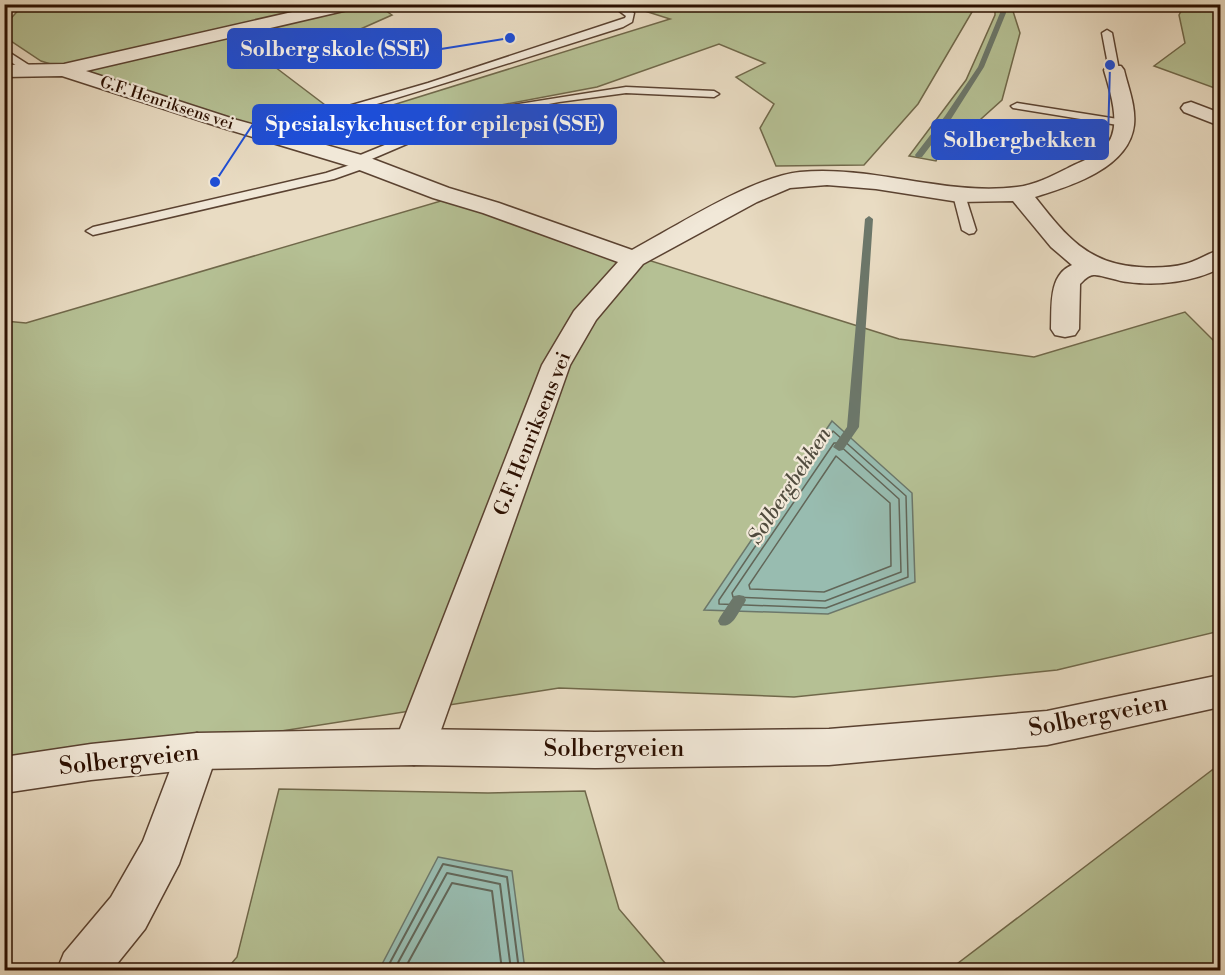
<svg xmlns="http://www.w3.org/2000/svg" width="1225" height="975" viewBox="0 0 1225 975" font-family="'Libre Bodoni',serif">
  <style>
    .green { fill: #b5c094; stroke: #70684a; stroke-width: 1.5 }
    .water { fill: #98bcb0; stroke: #6c776a; stroke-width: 1.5 }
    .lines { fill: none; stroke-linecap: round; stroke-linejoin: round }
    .shore-far1 { stroke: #626658; stroke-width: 1.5 }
    .shore { stroke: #626658; stroke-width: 2 }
    .stream { fill: #6c776a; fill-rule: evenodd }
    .service-casing { stroke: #5a4231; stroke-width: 3 }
    .minor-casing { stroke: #5a4231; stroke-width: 3 }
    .tertiary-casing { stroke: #5a4231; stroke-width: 3 }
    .service { fill: #f1e8d8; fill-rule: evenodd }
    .minor { fill: #f1e8d8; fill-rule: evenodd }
    .tertiary { fill: #f1e8d8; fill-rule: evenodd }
    .labels { text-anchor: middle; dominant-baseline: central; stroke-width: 4.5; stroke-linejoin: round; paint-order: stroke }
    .far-street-label { font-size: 16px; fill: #2b0f00; stroke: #f1e8d8 }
    .street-label { font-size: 20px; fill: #2b0f00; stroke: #f1e8d8 }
    .water-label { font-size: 21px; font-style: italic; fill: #514c3e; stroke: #f1e8d8 }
    .near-street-label { font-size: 24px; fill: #2b0f00; stroke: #f1e8d8 }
    .leader { fill: none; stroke: #1d4ed8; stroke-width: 2 }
    .callout-dot { fill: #1d4ed8; stroke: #f1e8d8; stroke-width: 2 }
    .callout { fill: #1d4ed8; stroke: #1d4ed8; stroke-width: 2 }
    .callout-label { font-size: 21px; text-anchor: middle; font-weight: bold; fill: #fff }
  </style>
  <rect width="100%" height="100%" fill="#e9dcc3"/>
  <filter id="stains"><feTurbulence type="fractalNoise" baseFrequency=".00333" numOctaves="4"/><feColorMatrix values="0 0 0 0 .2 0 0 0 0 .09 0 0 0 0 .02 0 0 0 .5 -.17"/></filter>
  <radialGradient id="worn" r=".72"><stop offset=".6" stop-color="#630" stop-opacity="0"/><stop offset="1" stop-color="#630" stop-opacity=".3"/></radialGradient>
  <g class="green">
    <path d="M376 4 392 15 275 67 329 108 264 131 41 61 5 37V25L23 5Z"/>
    <path d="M1185 4 1220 5V90L1154 66 1185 43 1179 15Z"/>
    <path d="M626 5H973L972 12 918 104 864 165 776 166 760 128 774 104 736 77 765 63 719 44 597 87 501 105 384 141 322 140 309 131 670 19Z"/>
    <path d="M995 5H1011L1020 33 1002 100 981 119 965 145 943 146 936 161 909 156 966 80 995 15Z"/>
    <path d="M451 198 899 339 1034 357 1185 312 1220 347V631L1057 670 794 697 559 688 5 774V321L26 323Z"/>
    <path d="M1220 764V970H949Z"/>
    <path d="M279 789 488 793 585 791 619 909 671 970H226L237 957Z"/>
  </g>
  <g class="water">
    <path d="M832 421 912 493 915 582 828 614 704 610Z"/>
    <path d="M438 857 512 871 525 970H379Z"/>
  </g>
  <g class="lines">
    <g class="shore-far1">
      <path d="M833 431 906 496 908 577 826 608 719 604V600Z"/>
      <path d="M834 443H837L899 499 901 572 825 601 733 597 732 593Z"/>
      <path d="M836 456 890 503 891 566 824 592 750 589 749 585Z"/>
    </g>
    <g class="shore">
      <path d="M386 970 443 864 507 877 519 970"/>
      <path d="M394 970 447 873 500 884 511 970"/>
      <path d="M404 970 452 883 492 891 502 970"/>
    </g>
    <g class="stream">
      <path d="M1000 4H1006V13L984 67 951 119 922 157H916L915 155 945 116 978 67 1000 13Z"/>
      <path d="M869 216 873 219 859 427 843 450 839 451 833 447 847 427 865 219Z"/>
      <path d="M739 595 744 596 746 600 744 604C738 612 733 629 720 625L718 621 720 617 734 596Z"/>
    </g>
    <g class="service-casing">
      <g id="service">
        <path d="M610 4H621L634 13 632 22 623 27C522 59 422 91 320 121 307 125 280 140 268 137L266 135 300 120 428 83 625 18 626 16Z"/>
        <path d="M1101 4H1111V5L1106 8Z"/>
        <path d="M1107 30 1112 33 1119 70 1114 73 1109 70 1102 33Z"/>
        <path d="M4 49 32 67V71H24L4 57Z"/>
        <path d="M626 87 714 91 719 94 714 97 626 93 559 102 507 112 444 128 367 161 370 164 368 167 334 179 93 235 86 231 93 227 326 173 353 164 351 161 353 158 436 124 506 106Z"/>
        <path d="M1017 103 1124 120 1130 123 1124 126 1013 108 1011 106Z"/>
        <path d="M1005 128 1114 147 1120 151 1114 155 1001 133V129Z"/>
        <path d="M959 191 965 195 976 230 974 233 969 234 962 230 953 195Z"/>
      </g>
    </g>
    <g class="minor-casing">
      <g id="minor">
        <path d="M327 4H360L352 9 86 71 237 120 365 156 449 188 499 203 632 250C677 226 752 177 800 172 873 165 944 196 1017 187 1035 185 1052 176 1068 168 1080 162 1094 157 1104 148 1124 129 1110 92 1104 70L1107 66H1121L1124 70C1128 87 1136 106 1134 125 1129 168 1071 186 1035 197 1065 235 1087 264 1139 267 1154 268 1170 268 1185 264 1198 261 1208 253 1220 250V268C1194 282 1158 286 1128 282 1117 281 1106 276 1095 275 1089 274 1084 280 1080 284L1079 329 1075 335 1065 337 1055 335 1051 329C1052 307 1048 275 1072 265L1051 247 1013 201 959 202 876 189 827 185 790 188 757 202 643 264 596 320 570 365 435 747 429 759 414 765 399 759 393 747 542 365 574 311 618 262 483 213 433 198 349 166 223 128 62 76 4 77V65L64 64Z"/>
        <path d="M1191 102 1220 113V126L1184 112 1181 108 1184 104Z"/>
        <path d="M197 733 212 739 218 751 179 864 145 929 112 970H57L64 953 111 897 143 841 182 739Z"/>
      </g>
    </g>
    <g class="tertiary-casing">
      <path id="tertiary" d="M1220 675V707L1047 745 829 765 595 768 414 765 197 769 91 780 4 793V757L91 744 197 733 414 729 595 732 829 729 1047 711Z"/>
    </g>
    <use href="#service" class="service"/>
    <use href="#minor" class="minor"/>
    <use href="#tertiary" class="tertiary"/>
  </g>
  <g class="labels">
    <g class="far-street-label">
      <text transform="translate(167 103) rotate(18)">G.F. Henriksens vei</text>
    </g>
    <g class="street-label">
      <text transform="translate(533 434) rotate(-68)">G.F. Henriksens vei</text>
    </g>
    <g class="water-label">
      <text transform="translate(790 486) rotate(-57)">Solbergbekken</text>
    </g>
    <g class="near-street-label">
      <text transform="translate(1098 716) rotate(-11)">Solbergveien</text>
      <text x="614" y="749">Solbergveien</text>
      <text transform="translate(129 760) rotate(-6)">Solbergveien</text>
    </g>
  </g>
  <path class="leader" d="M510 38L441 49M215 182L253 124M1110 65L1108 140"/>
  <g class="callout-dot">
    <circle cx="510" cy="38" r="6"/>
    <circle cx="215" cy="182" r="6"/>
    <circle cx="1110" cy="65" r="6"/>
  </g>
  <g class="callout">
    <rect x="228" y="29" width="213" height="39" rx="6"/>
    <rect x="253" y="105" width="363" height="39" rx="6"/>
    <rect x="932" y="120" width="176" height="39" rx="6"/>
  </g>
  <g class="callout-label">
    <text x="335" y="56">Solberg skole (SSE)</text>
    <text x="435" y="131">Spesialsykehuset for epilepsi (SSE)</text>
    <text x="1020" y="147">Solbergbekken</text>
  </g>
  <rect width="1225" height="975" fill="none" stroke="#e9dcc3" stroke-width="24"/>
  <rect x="6" y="6" width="1213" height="963" fill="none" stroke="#2b0f00" stroke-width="3"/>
  <rect x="12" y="12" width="1201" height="951" fill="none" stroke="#2b0f00" stroke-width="1.5"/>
  <rect width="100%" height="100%" filter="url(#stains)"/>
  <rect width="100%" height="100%" fill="url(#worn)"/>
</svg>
